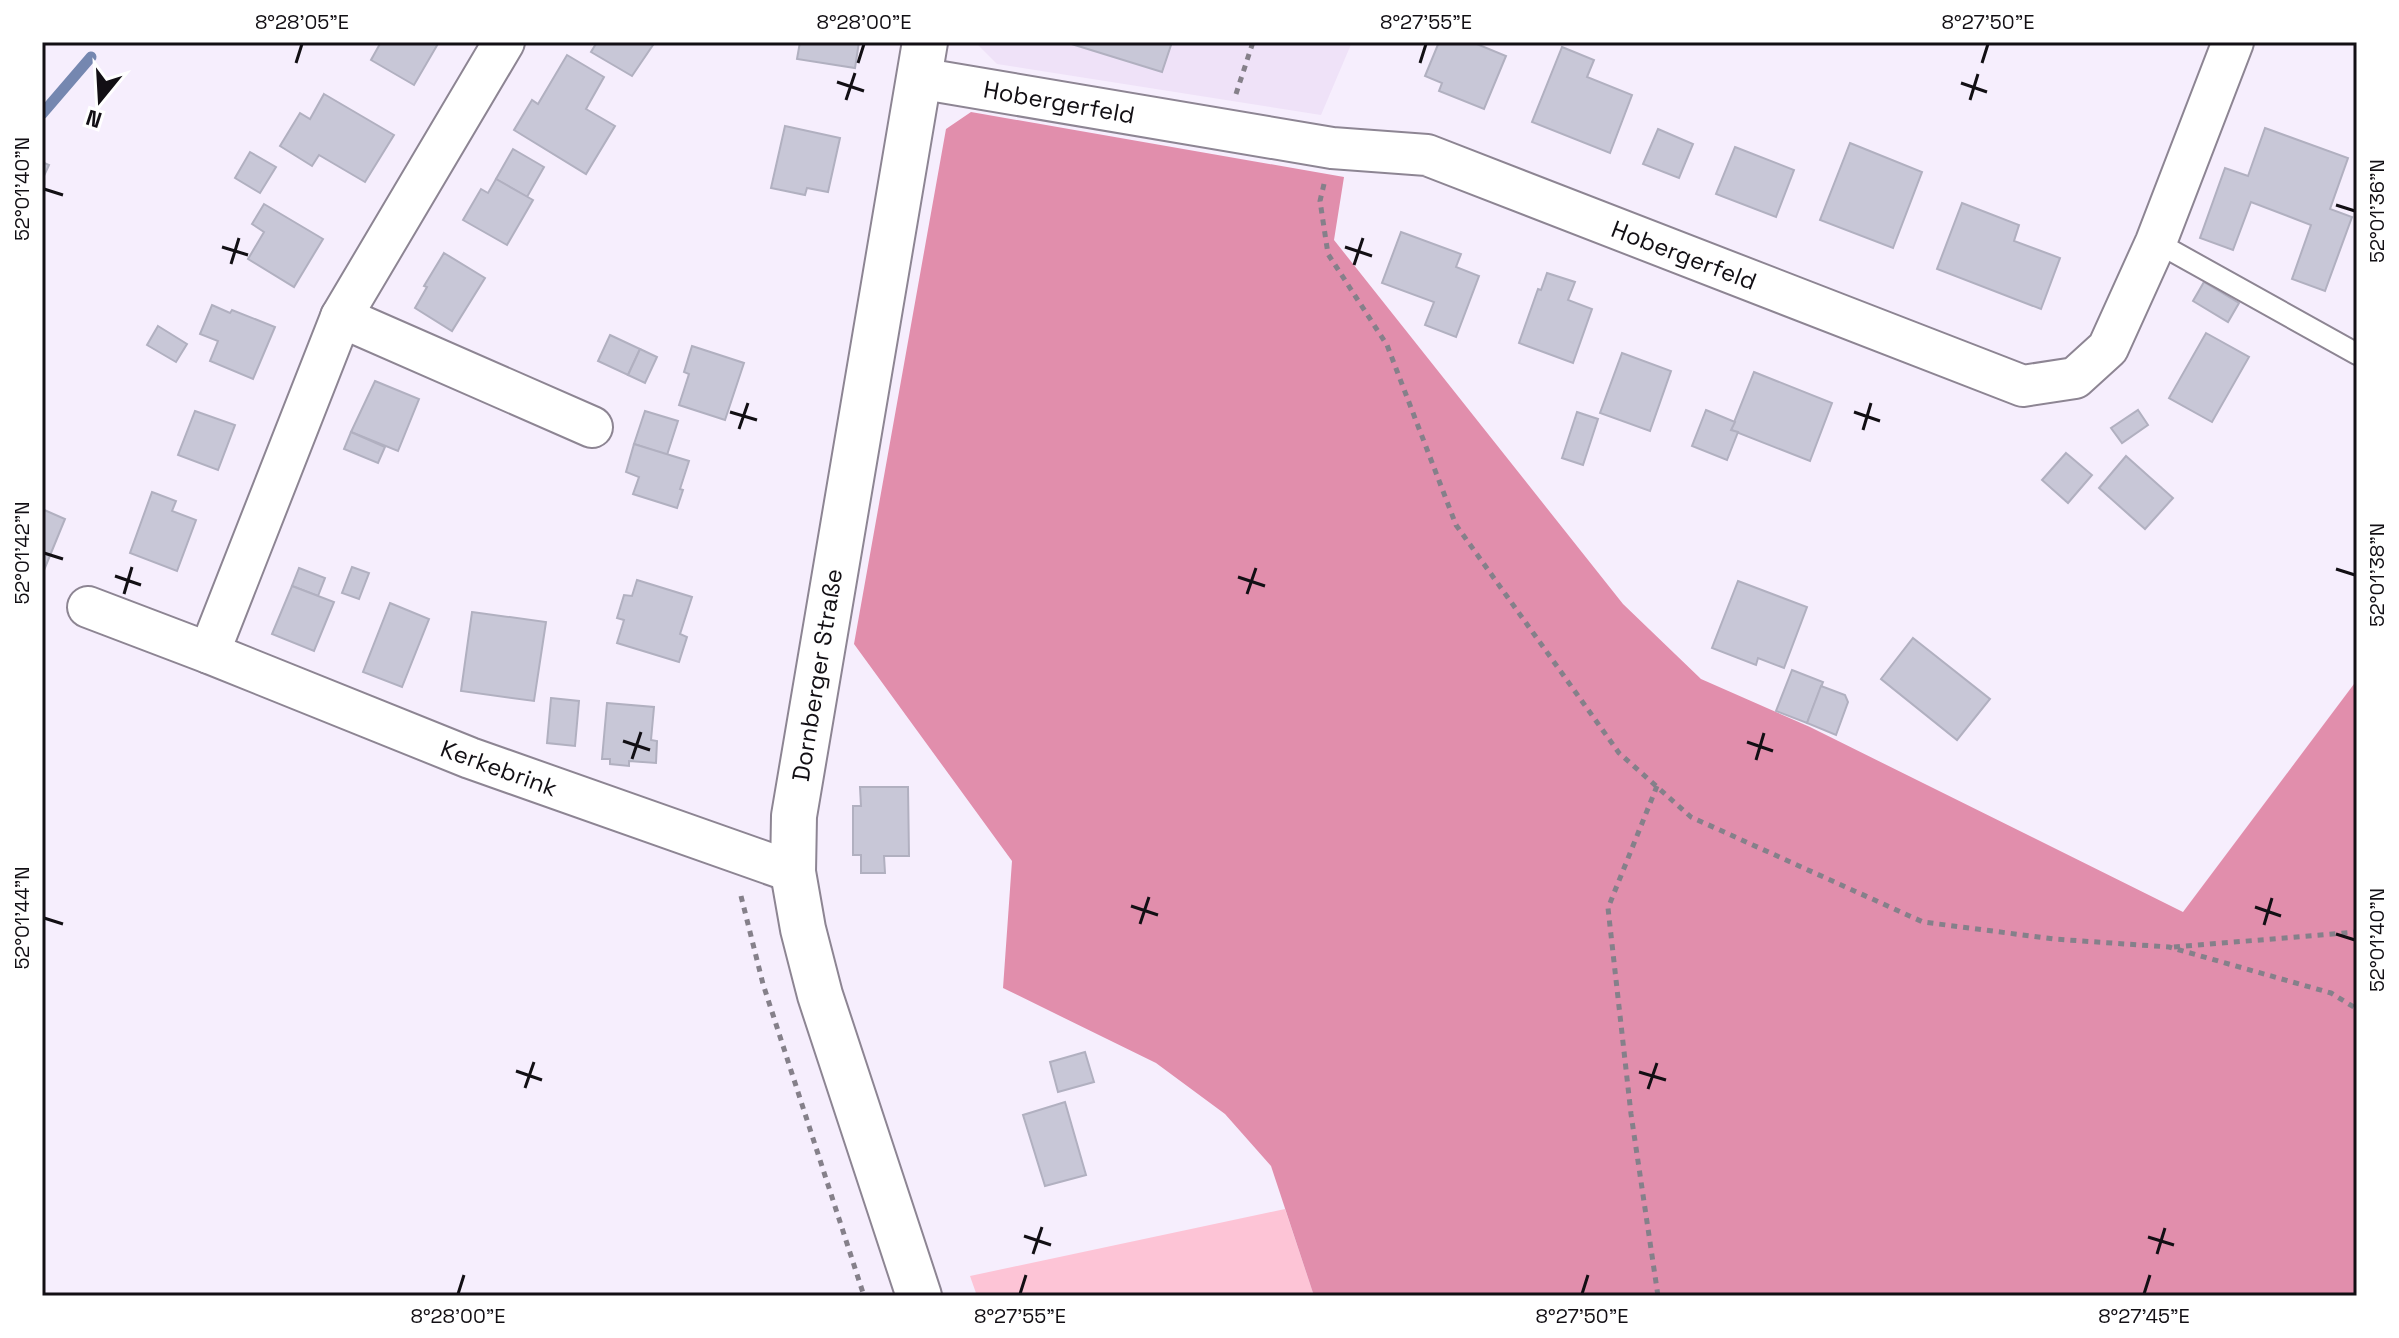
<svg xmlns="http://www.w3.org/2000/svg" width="2399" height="1338" viewBox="0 0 2399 1338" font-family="'Space Grotesk',sans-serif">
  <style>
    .built { fill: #efe2f8 }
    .green { fill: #fdc4d6 }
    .forest { fill: #e18eac }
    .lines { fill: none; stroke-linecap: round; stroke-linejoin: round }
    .stream { stroke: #7587b0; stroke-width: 11 }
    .building { fill: #c8c7d7; stroke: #b1b0c0; stroke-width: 2 }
    .lane-casing { stroke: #8d8593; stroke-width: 24 }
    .street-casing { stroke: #8d8593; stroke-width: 44 }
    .secondary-casing { stroke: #8d8593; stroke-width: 48 }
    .path { stroke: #85808a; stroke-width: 5; stroke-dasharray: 6 6; stroke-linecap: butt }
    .lane { stroke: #fff; stroke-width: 20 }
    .street { stroke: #fff; stroke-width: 40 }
    .secondary { stroke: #fff; stroke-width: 44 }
    .ticks { fill: none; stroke: #120f14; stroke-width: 3 }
    .labels { text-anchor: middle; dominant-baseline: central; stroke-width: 6; stroke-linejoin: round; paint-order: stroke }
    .street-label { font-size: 24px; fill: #120f14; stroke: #fff }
    .neatline { fill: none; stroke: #120f14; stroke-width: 3 }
    .ticks-label { font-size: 20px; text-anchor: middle; fill: #120f14 }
  </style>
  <rect width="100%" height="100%" fill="#f6eefd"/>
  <path class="built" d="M975 42H1352L1321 115 997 64Z"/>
  <path class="green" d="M1285 1209 1314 1296H977L970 1276Z"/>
  <path class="forest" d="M971 112 1344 177 1334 240 1623 604 1701 679 1810 727 2183 912 2357 680V1296H1314L1271 1166 1225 1114 1156 1063 1003 988 1012 861 854 644 946 129Z"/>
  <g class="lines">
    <path class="stream" d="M42 114 91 57"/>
  </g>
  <g class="building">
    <path d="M381 42H439L414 85 371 60Z"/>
    <path d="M597 42H655L632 76 591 52Z"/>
    <path d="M800 42H859L855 68 797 59Z"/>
    <path d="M1065 42H1172L1162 72Z"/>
    <path d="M1439 42H1472L1506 56 1484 109 1439 91 1442 83 1425 76Z"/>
    <path d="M1562 47 1594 60 1587 77 1632 95 1610 153 1532 122Z"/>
    <path d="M567 55 604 77 586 109 615 126 586 174 514 130 532 100 538 104Z"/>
    <path d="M324 94 394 135 365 182 319 155 312 166 280 146 300 113 310 119Z"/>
    <path d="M785 126 840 138 828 192 807 188 805 195 771 188Z"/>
    <path d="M2265 128 2348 158 2330 209 2352 217 2325 291 2292 279 2311 225 2251 202 2233 250 2200 238 2225 168 2248 176Z"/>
    <path d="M1658 129 1693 144 1679 178 1643 164Z"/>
    <path d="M1850 143 1922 172 1893 248 1820 220Z"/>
    <path d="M1735 147 1794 170 1776 217 1716 194Z"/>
    <path d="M513 149 544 167 527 197 496 179Z"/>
    <path d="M250 152 276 167 260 193 235 178Z"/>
    <path d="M42 162 49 165 42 180Z"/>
    <path d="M496 179 533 200 507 245 463 220 481 189 488 193Z"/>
    <path d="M1962 203 2019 225 2014 241 2060 258 2041 309 1937 269Z"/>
    <path d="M264 204 323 239 294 287 248 259 264 232 252 224Z"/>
    <path d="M1401 232 1461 254 1456 267 1479 276 1456 337 1425 325 1434 302 1382 283Z"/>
    <path d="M444 253 485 278 452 331 415 308 427 287 424 286Z"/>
    <path d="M1547 273 1575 282 1568 300 1592 309 1573 363 1519 343 1538 289 1541 290Z"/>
    <path d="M2204 282 2239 303 2228 322 2193 301Z"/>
    <path d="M212 305 230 313 232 310 275 327 253 379 210 361 218 341 200 334Z"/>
    <path d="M158 326 187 344 176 362 147 345Z"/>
    <path d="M2206 333 2249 357 2212 422 2169 398Z"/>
    <path d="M610 335 640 349 628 375 598 361Z"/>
    <path d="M692 346 744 363 725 420 679 405 689 374 684 372Z"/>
    <path d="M640 349 657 357 645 383 628 375Z"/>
    <path d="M1622 353 1671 371 1650 431 1600 413Z"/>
    <path d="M1754 372 1832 403 1810 461 1731 430Z"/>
    <path d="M375 381 419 399 398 451 351 432Z"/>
    <path d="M1706 410 1735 422 1731 430 1738 432 1727 460 1692 446Z"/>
    <path d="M2138 410 2148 425 2122 443 2111 428Z"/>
    <path d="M195 411 235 425 218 470 178 455Z"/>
    <path d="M645 411 678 421 667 455 634 444Z"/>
    <path d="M1577 412 1598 419 1583 465 1562 458Z"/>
    <path d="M351 432 385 447 378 463 344 449Z"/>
    <path d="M634 444 689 461 680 489 683 490 677 508 633 494 639 477 626 472Z"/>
    <path d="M2066 453 2092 475 2068 503 2042 480Z"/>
    <path d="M2126 456 2173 498 2145 529 2099 488Z"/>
    <path d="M152 492 176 501 172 511 196 520 177 571 130 553Z"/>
    <path d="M42 509 65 519 42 575Z"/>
    <path d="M352 567 369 573 359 599 342 593Z"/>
    <path d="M299 568 325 578 318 596 292 586Z"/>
    <path d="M637 580 692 597 680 634 687 637 679 662 617 643 624 620 617 618 624 595 632 596Z"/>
    <path d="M1738 581 1807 607 1784 668 1758 658 1756 665 1712 648Z"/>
    <path d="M292 586 334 602 314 651 272 634Z"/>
    <path d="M390 603 429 619 402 687 363 672Z"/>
    <path d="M472 612 546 622 534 701 461 691Z"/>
    <path d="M1913 638 1990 699 1957 740 1881 679Z"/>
    <path d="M1792 670 1823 682 1807 723 1776 711Z"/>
    <path d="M1821 686 1845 695 1848 702 1836 735 1807 723Z"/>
    <path d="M551 698 579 701 575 746 547 743Z"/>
    <path d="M607 703 654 707 651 740 657 741 656 763 629 761V766L610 764V759H602Z"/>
    <path d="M860 787H908L909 856H884L885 873H861V855H853V806H861Z"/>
    <path d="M1085 1052 1094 1082 1058 1092 1050 1062Z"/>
    <path d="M1065 1102 1086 1175 1045 1186 1023 1115Z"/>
  </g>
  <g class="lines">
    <g class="lane-casing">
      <path id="lane" d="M2156 242 2357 354"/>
    </g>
    <g class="street-casing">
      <g id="street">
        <path d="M504 42 341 317 209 653 470 758 793 872"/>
        <path d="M918 78 1332 148 1427 155 2023 386 2075 378 2108 348 2156 242 2233 42"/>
        <path d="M341 317 592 427"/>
        <path d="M88 607 209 653"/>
      </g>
    </g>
    <g class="secondary-casing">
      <path id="secondary" d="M919 1296 820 995 803 929 793 872 794 816 925 42"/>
    </g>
    <g class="path">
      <path d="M1236 94 1253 42"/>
      <path d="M1324 184 1320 201 1328 254 1387 345 1456 525 1619 753 1691 817 1923 922 2054 939 2169 947 2331 993 2357 1009"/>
      <path d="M1657 786 1608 908 1631 1114 1658 1296"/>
      <path d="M741 896 763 984 864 1296"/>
      <path d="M2174 947 2357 932"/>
    </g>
    <use href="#lane" class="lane"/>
    <use href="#street" class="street"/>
    <use href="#secondary" class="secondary"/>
  </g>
  <path class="ticks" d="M296 63 302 44M858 63 864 44M1420 63 1426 44M1982 63 1988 44M837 82 864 91M1961 83 1987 92M846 100 855 73M1970 100 1978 74M44 189 63 195M2336 205 2355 211M222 247 248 255M1345 247 1372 256M231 264 239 238M1354 265 1363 238M730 412 757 420M1854 412 1880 421M739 429 748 403M1863 430 1871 403M44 553 63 559M2336 569 2355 575M115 576 141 585M1238 577 1265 586M124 594 132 567M1247 594 1256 568M623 741 650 750M1747 742 1773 751M632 759 641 732M1756 760 1764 733M1131 906 1158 915M2255 907 2281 916M44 918 63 924M1140 924 1149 897M2264 925 2272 898M2336 934 2355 940M516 1071 542 1080M1639 1072 1666 1080M525 1088 534 1062M1648 1089 1657 1063M1024 1236 1051 1245M2148 1237 2174 1245M1033 1254 1042 1227M2157 1254 2165 1228M458 1294 464 1275M1020 1294 1026 1275M1582 1294 1588 1275M2144 1294 2150 1275"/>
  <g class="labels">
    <g class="street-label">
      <text transform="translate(1059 102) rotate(10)">Hobergerfeld</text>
      <text transform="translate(1684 255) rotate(21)">Hobergerfeld</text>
      <text transform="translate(817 675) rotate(-81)">Dornberger Straße</text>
      <text transform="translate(499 768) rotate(20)">Kerkebrink</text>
    </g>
  </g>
  <rect width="2399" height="1338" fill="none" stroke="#ffffff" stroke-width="88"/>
  <g transform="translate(100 100) rotate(198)" stroke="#ffffff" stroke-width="6" paint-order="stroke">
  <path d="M0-6L14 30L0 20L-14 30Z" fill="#120f14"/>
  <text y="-12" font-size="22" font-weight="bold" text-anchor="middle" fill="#120f14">N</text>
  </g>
  <rect x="44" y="44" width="2311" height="1250" class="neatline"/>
  <g class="ticks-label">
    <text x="302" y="29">8°28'05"E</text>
    <text x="864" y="29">8°28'00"E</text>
    <text x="1426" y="29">8°27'55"E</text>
    <text x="1988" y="29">8°27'50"E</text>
    <text transform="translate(22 189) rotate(-90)" y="7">52°01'40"N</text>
    <text transform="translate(2377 211) rotate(-90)" y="7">52°01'36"N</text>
    <text transform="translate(22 553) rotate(-90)" y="7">52°01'42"N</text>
    <text transform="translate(2377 575) rotate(-90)" y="7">52°01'38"N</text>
    <text transform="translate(22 918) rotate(-90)" y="7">52°01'44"N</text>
    <text transform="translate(2377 940) rotate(-90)" y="7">52°01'40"N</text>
    <text x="458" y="1323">8°28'00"E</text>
    <text x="1020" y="1323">8°27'55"E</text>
    <text x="1582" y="1323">8°27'50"E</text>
    <text x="2144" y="1323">8°27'45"E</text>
  </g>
</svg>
